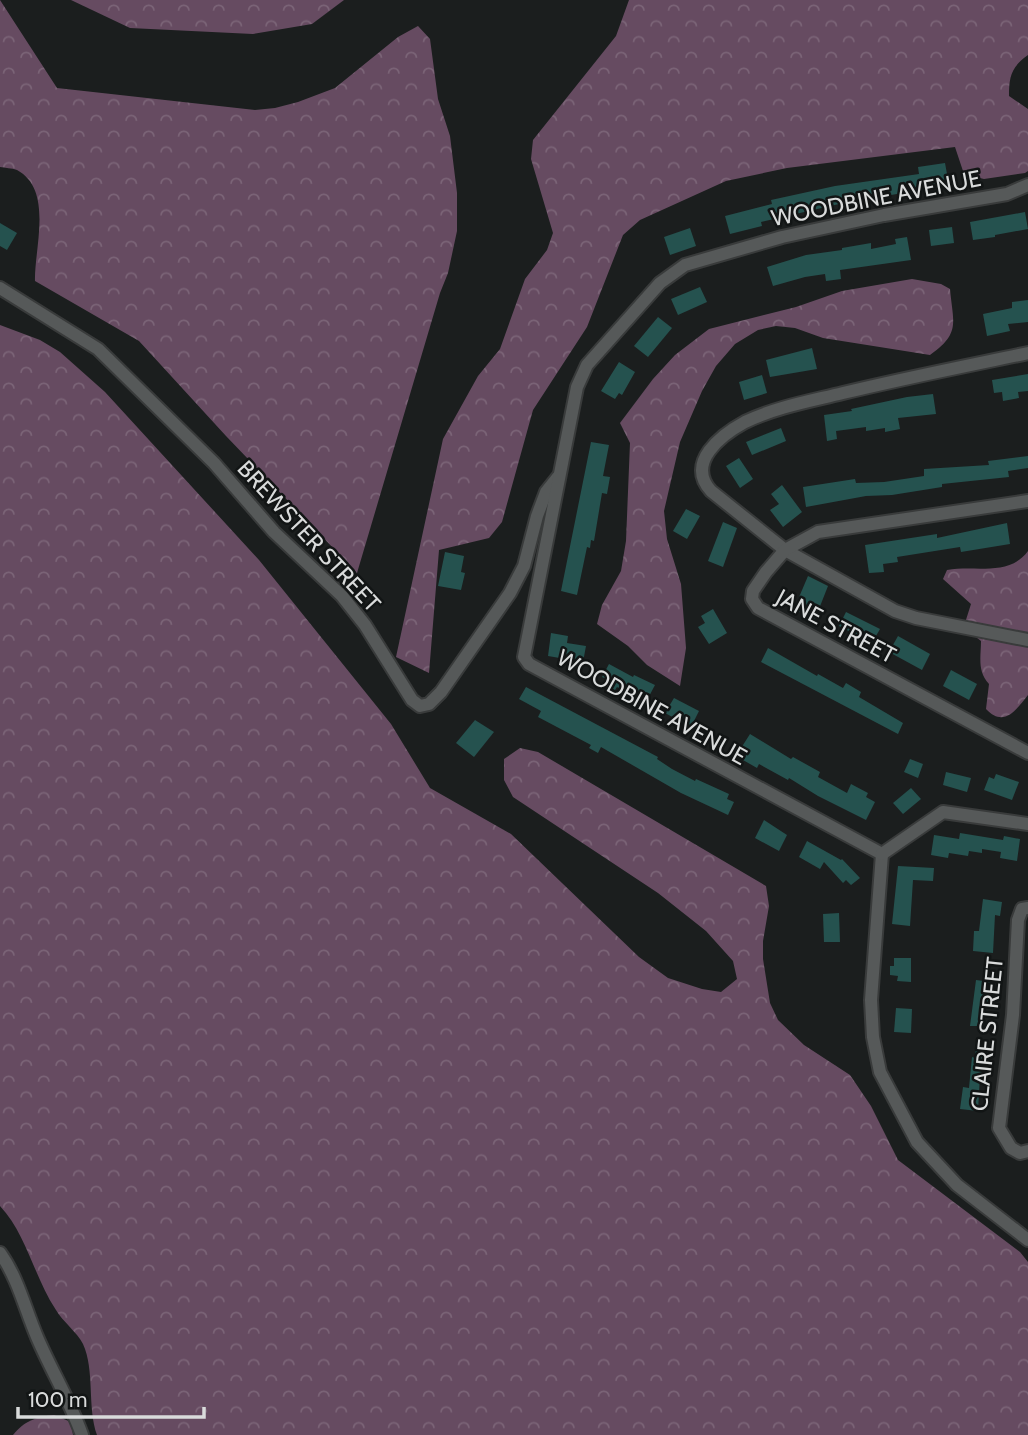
<svg xmlns="http://www.w3.org/2000/svg" width="1028" height="1435" viewBox="0 0 1028 1435" font-family="Cabin,sans-serif">
  <style>
    .forest { fill: url(#forest-crowns) }
    .building { fill: #25524f }
    .lines { fill: none; stroke-linecap: round; stroke-linejoin: round }
    .minor-casing { stroke: #393b3b; stroke-width: 16 }
    .minor { stroke: #565959; stroke-width: 12 }
    .labels { text-anchor: middle; dominant-baseline: central; stroke-width: 5; stroke-linejoin: round; paint-order: stroke }
    .street-label { font-size: 23px; fill: #d9dbdb; stroke: #121515 }
  </style>
  <defs>
    <pattern id="forest-crowns" width="20" height="18" patternUnits="userSpaceOnUse" patternTransform="scale(1.75)"><rect width="20" height="18" fill="#664b61"/><path d="M2 6a3 3 0 1 1 6 0M12 15a3 3 0 1 1 6 0" fill="none" stroke="#7b6477"/></pattern>
  </defs>
  <rect width="100%" height="100%" fill="#1b1e1e"/>
  <g class="forest">
    <path d="M0 0 57 88 255 110 275 108 298 102 335 88 398 37 418 26 430 39 438 99 450 136 457 193V231L448 273 440 293 357 573 226 436 139 341 35 281C34 249 54 190 17 170 12 168 5 168 0 167Z"/>
    <path d="M71 0H344L312 24 253 34 130 28Z"/>
    <path d="M629 0H1028V55C1011 67 1009 77 1009 96L1028 109V171L1025 173 984 179 964 174 955 147 787 168 726 181 640 220 623 235 587 327 533 410 502 522 489 538 439 550 429 673 396 657 443 439 478 376 500 349 525 279 547 250 553 233 531 159 533 140 616 36Z"/>
    <path d="M912 279 941 284 950 289C953 323 961 333 930 355L823 338 795 328 776 326 758 330 735 344 716 366 702 391 680 442 664 511 667 539 681 584 686 648 680 686 647 665 628 646 597 624 602 605 621 571 626 541 630 443 620 423 653 379 675 355 709 329 796 307 842 291Z"/>
    <path d="M0 325 40 340 60 352 105 392 259 560 391 724 430 788 511 834 639 957 668 978 702 989 721 992 737 979 733 961 706 931 658 893 513 797 504 780V759L520 748 538 752 766 886 769 906 763 941V959L770 1003 778 1020 804 1045 850 1075 871 1106 898 1160 1020 1252 1028 1262V1435H97C87 1407 95 1370 83 1344 77 1332 63 1322 56 1310 34 1277 27 1235 0 1206Z"/>
    <path d="M1028 551V695C1016 710 1004 728 986 709L989 684C977 671 981 657 981 641L971 633 965 623 971 604 943 579 947 570C975 565 1009 577 1028 551Z"/>
    <path d="M54 1415 71 1422 73 1435H13C24 1421 36 1417 54 1415Z"/>
  </g>
  <g class="building">
    <path d="M945 163 949 185 839 204 761 222 762 226 730 234 725 216 772 204 771 200 835 186 919 174 918 167Z"/>
    <path d="M1025 212 1028 229 995 235V237L973 240 970 222Z"/>
    <path d="M0 223 17 233 7 250 0 246Z"/>
    <path d="M952 227 954 243 931 246 929 230Z"/>
    <path d="M690 228 696 246 670 255 664 237Z"/>
    <path d="M907 237 911 260 840 270 841 279 826 281 825 274 805 277 773 286 767 267 806 255 842 250V248L871 243V249L896 244 895 239Z"/>
    <path d="M700 287 707 302 678 315 671 299Z"/>
    <path d="M1028 300V322L1008 324 1010 331 987 336 983 314 1012 308V302Z"/>
    <path d="M658 317 672 328 648 357 634 346Z"/>
    <path d="M812 348 817 369 770 377 766 360Z"/>
    <path d="M619 362 635 372 622 395 619 393 615 399 601 391Z"/>
    <path d="M1028 374V391L1018 392 1019 398 1003 401 1002 392 994 393 992 380Z"/>
    <path d="M762 375 767 393 744 400 739 382Z"/>
    <path d="M933 394 936 414 898 418 900 429 885 432V428L866 431V427L836 431 837 439 827 441 824 415 852 411 851 409 907 397Z"/>
    <path d="M781 428 786 441 752 455 746 442Z"/>
    <path d="M591 442 609 445 603 476 610 477 607 494 602 493 594 541 591 540 590 548 587 547 577 595 561 591Z"/>
    <path d="M1028 456V468L1008 471 1009 477 942 484V487L892 495 866 496 806 507 803 487 855 479 856 483 884 482 924 476V469L989 465 988 461Z"/>
    <path d="M739 458 753 479 740 488 726 466Z"/>
    <path d="M782 485 802 512 783 527 770 510 779 504 771 494Z"/>
    <path d="M686 509 700 516 687 539 673 531Z"/>
    <path d="M723 522 737 528 723 567 708 561Z"/>
    <path d="M1007 523 1010 544 961 552 960 547 897 557 898 562 883 564 884 572 869 573 865 545 937 534V538Z"/>
    <path d="M445 552 464 556 461 572 465 573 461 590 438 586Z"/>
    <path d="M808 576 828 586 815 619 794 609Z"/>
    <path d="M713 609 727 633 709 644 698 627 705 623 701 616Z"/>
    <path d="M846 612 880 629 872 643 839 626Z"/>
    <path d="M551 633 568 636 567 643 586 646 583 662 548 656Z"/>
    <path d="M898 636 930 654 922 670 889 652Z"/>
    <path d="M768 648 817 676 818 674 843 688 846 683 861 692 859 697 903 723 898 734 761 662Z"/>
    <path d="M609 664 633 677 634 675 655 685 646 702 617 687 615 690 606 685 609 680 602 677Z"/>
    <path d="M951 670 977 684 969 700 943 686Z"/>
    <path d="M526 687 658 757 657 759 672 769 695 781 696 779 729 794 727 799 734 802 728 815 681 793 601 747 598 753 589 748 591 745 538 717 541 711 519 699Z"/>
    <path d="M674 698 699 711 691 727 665 713Z"/>
    <path d="M475 720 494 732 474 757 456 743Z"/>
    <path d="M750 734 791 759 793 757 820 772 818 777 847 793 851 784 868 793 866 797 875 802 866 820 818 796 789 778 788 780 759 764 757 768 736 756Z"/>
    <path d="M910 759 923 764 918 778 904 772Z"/>
    <path d="M946 772 971 778 967 792 943 785Z"/>
    <path d="M996 774 1019 782 1012 800 984 790 989 777 994 779Z"/>
    <path d="M911 788 921 799 903 814 893 803Z"/>
    <path d="M764 820 787 835 779 851 755 838Z"/>
    <path d="M960 833 1003 840 1004 836 1020 839 1017 861 1000 858 1001 852 982 849V853L969 851 968 856 949 853 948 858 931 855 934 835 959 839Z"/>
    <path d="M807 841 841 860 842 859 860 878 851 885 846 880 843 883 824 862 820 869 799 857Z"/>
    <path d="M898 866 934 868 933 881 913 880 910 926 892 924Z"/>
    <path d="M983 899 1002 902 1000 916 995 915 993 953 973 951 974 931H979Z"/>
    <path d="M839 913 840 942H824L823 914Z"/>
    <path d="M894 958H911V982L897 981 898 976 890 975V966H894Z"/>
    <path d="M976 980 991 982 988 1006 983 1005 982 1026H970Z"/>
    <path d="M896 1008 912 1009 911 1033 894 1032Z"/>
    <path d="M976 1048 988 1049 985 1076 980 1075 978 1111 960 1109 963 1087 969 1088 972 1057 975 1058Z"/>
  </g>
  <g class="lines">
    <g class="minor-casing">
      <g id="minor">
        <path d="M0 288 98 349 214 463 274 532 342 596 365 625 412 700 420 706 429 704 441 692 510 593 524 566 537 516 546 492 558 477"/>
        <path d="M1028 353C966 366 905 378 843 393 811 401 776 407 745 422 721 435 685 463 711 491L785 550 895 611 916 618 1028 640"/>
        <path d="M1028 501 818 532 785 550 766 572 753 591 752 599 758 608 1028 753"/>
        <path d="M882 854 529 664 524 657 577 387 587 365 660 283 685 265 782 237 884 215 1007 194 1028 185"/>
        <path d="M882 854 871 1000 873 1037 880 1072 917 1142 957 1185 1028 1240"/>
        <path d="M882 854 943 812 1028 824"/>
        <path d="M1028 908 1022 909 1018 920 1013 1015 999 1128 1011 1148 1020 1153 1028 1151"/>
        <path d="M0 1253C18 1278 25 1309 37 1337 51 1370 70 1401 82 1435"/>
      </g>
    </g>
    <use href="#minor" class="minor"/>
  </g>
  <g class="labels">
    <g class="street-label">
      <text transform="translate(876 198) rotate(-11)">WOODBINE AVENUE</text>
      <text transform="translate(309 536) rotate(47)">BREWSTER STREET</text>
      <text transform="translate(836 626) rotate(28)">JANE STREET</text>
      <text transform="translate(652 707) rotate(29)">WOODBINE AVENUE</text>
      <text transform="translate(987 1034) rotate(-84)">CLAIRE STREET</text>
    </g>
  </g>
  <path d="M18 1407v10h186v-10" fill="none" stroke="#d9dbdb" stroke-width="3.5"/>
  <text x="28" y="1407" font-size="21" fill="#d9dbdb" stroke="#121515" stroke-width="5" paint-order="stroke">100 m</text>
</svg>
